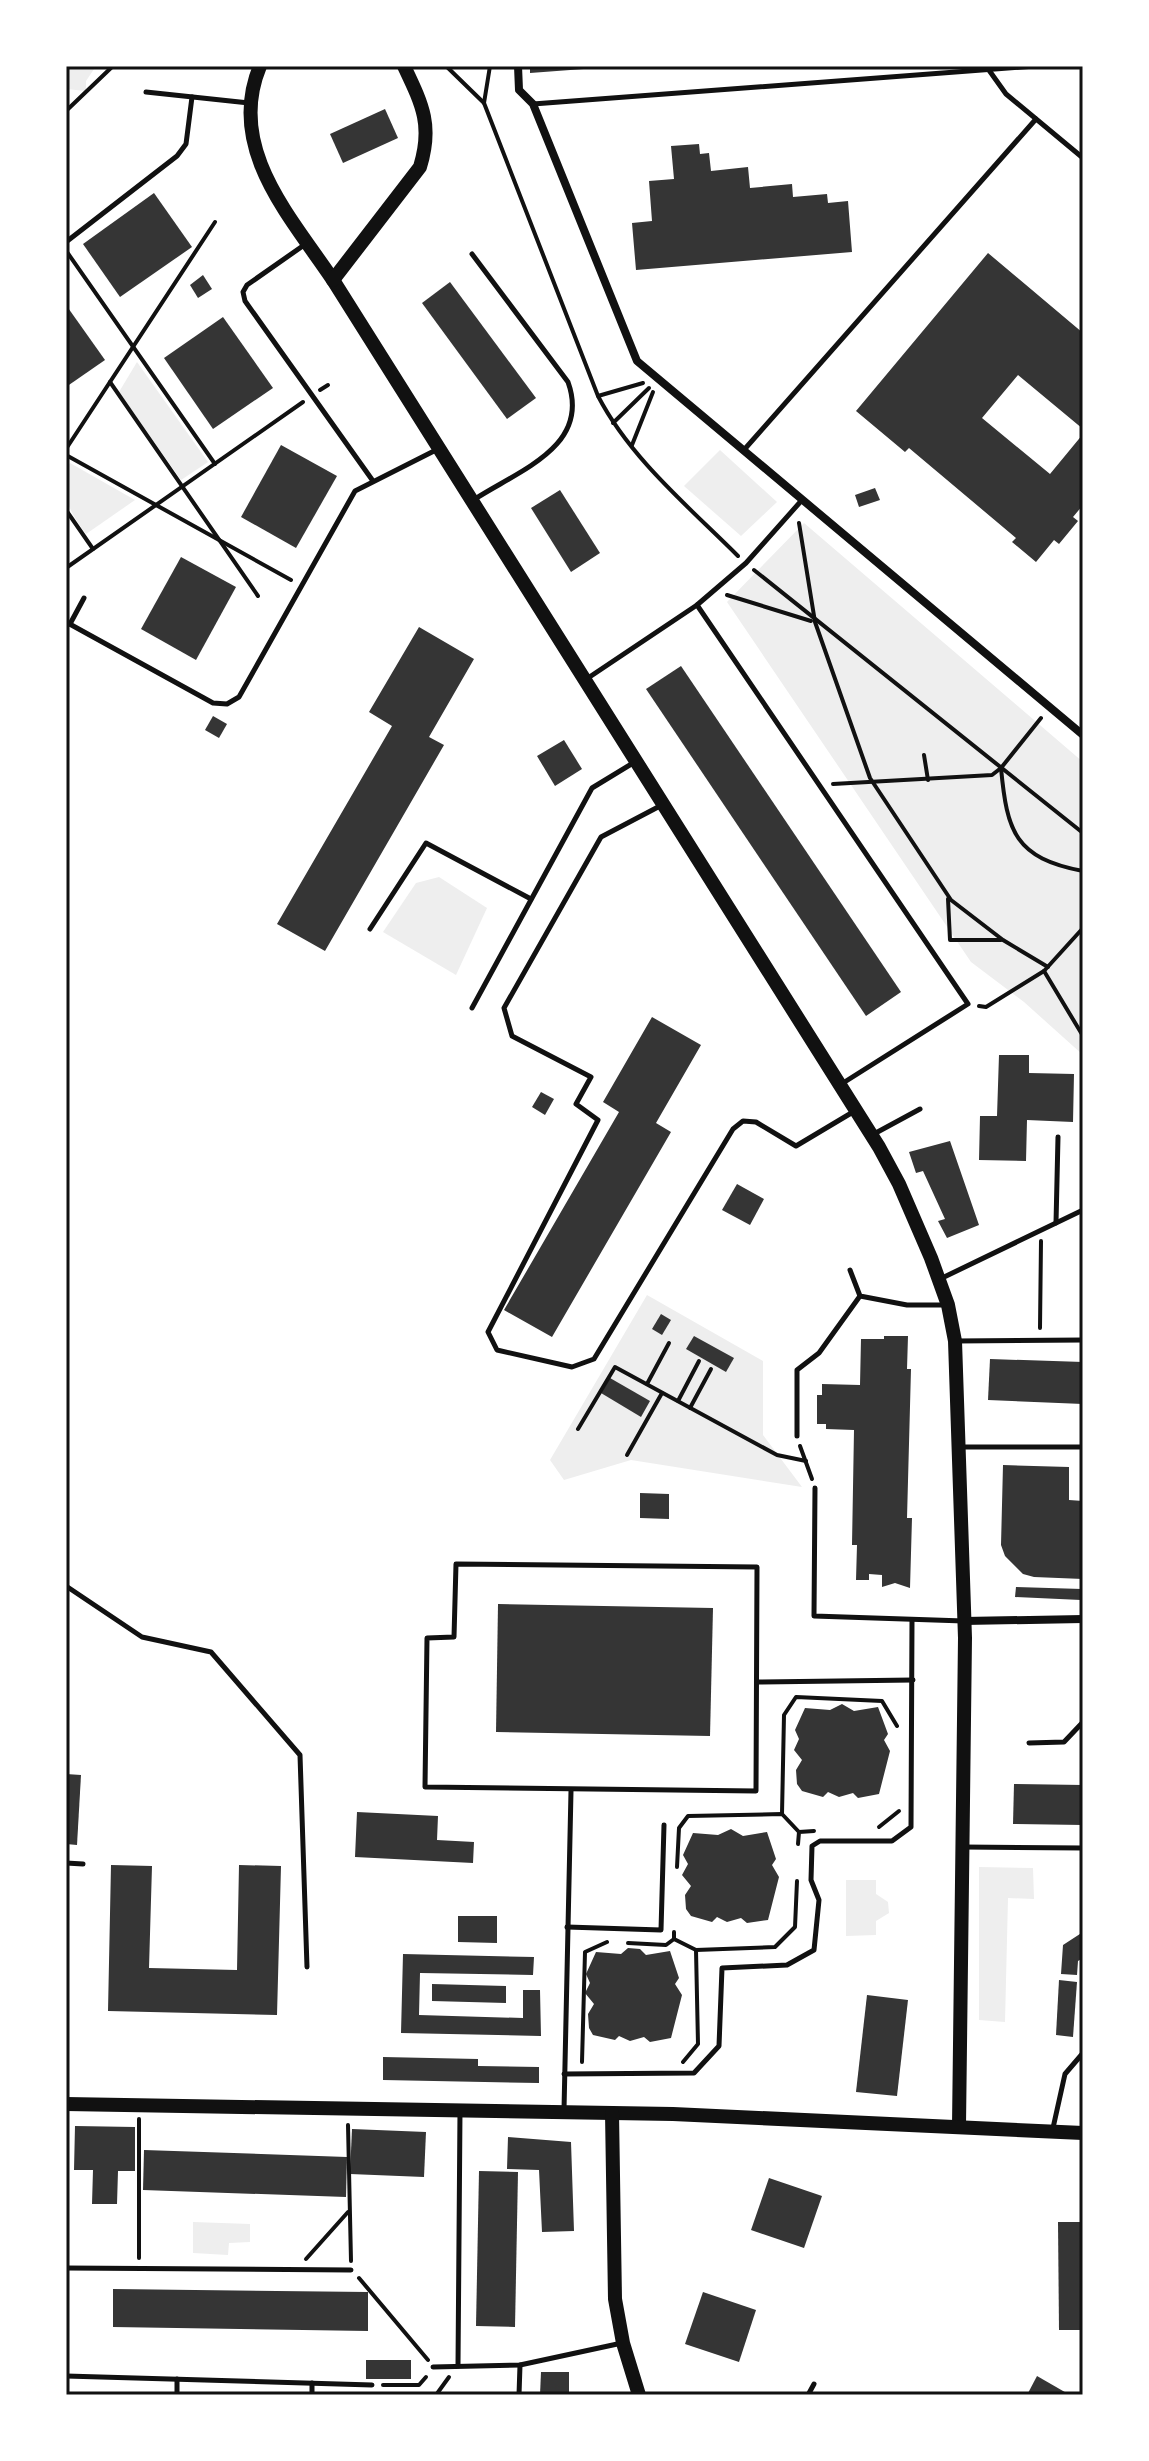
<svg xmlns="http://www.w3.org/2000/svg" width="1149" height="2461" viewBox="0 0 1149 2461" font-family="'Source Sans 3',sans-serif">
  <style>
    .green { fill: #eee }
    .building { fill: #353535 }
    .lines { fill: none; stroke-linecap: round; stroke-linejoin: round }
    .path { stroke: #111; stroke-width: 4 }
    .service { stroke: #111; stroke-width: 5 }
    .minor { stroke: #111; stroke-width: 8 }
    .tertiary { stroke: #111; stroke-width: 14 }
    .neatline { fill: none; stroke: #111; stroke-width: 3 }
  </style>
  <rect width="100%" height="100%" fill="#fff"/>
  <g class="green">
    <path d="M66 66H96L86 81V91L66 89Z"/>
    <path d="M137 362 208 462 181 480 119 392Z"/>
    <path d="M720 450 777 502 741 536 684 486Z"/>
    <path d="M70 463 135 500 86 534C71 514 55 488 70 463Z"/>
    <path d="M804 523 1083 762V1055L1024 1002 971 962 727 602Z"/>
    <path d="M439 877 487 908 456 975 383 932 416 883Z"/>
    <path d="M647 1295 763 1361V1435L802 1487 631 1460 564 1480 550 1460Z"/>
    <path d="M979 1867 1033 1868 1034 1899 1008 1898 1005 2022 979 2020Z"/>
    <path d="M846 1880H876V1894L888 1902 889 1913 876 1921V1935L846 1936Z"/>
    <path d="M193 2222 250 2224V2242L229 2243 228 2255 193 2253Z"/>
  </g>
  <g class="building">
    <path d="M530 66H597V68L530 73Z"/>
    <path d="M385 109 398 138 343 163 330 134Z"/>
    <path d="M699 144 700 154 709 153 711 171 748 167 750 188 792 184 793 197 827 194 828 203 848 201 852 252 636 270 632 223 652 221 649 181 674 179 671 146Z"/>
    <path d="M154 193 192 247 120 297 83 244Z"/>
    <path d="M988 253 1083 333V429L1018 375 982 418 1050 474 1083 434V505L1073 517 1078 521 1059 544 1054 540 1036 562 1012 542 1016 538 909 448 905 452 856 411Z"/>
    <path d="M203 275 212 289 198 298 190 285Z"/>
    <path d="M450 282 536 398 507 419 422 303Z"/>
    <path d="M66 305 105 360 66 387Z"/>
    <path d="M223 317 273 388 213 429 164 358Z"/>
    <path d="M281 445 337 476 296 548 241 517Z"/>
    <path d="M875 488 880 500 859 507 855 495Z"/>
    <path d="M560 490 600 553 571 572 531 508Z"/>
    <path d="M181 557 236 587 196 660 141 629Z"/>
    <path d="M419 627 474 659 429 737 444 745 325 951 277 924 392 726 369 712Z"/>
    <path d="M681 666 901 992 866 1016 646 689Z"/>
    <path d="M213 716 227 724 219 738 205 730Z"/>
    <path d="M564 740 582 769 555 786 537 756Z"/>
    <path d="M652 1017 701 1045 656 1123 671 1132 552 1337 504 1310 619 1112 603 1102Z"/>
    <path d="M999 1055H1029V1073L1074 1074 1073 1122 1027 1120 1026 1161 979 1160 980 1116H997Z"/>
    <path d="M541 1092 554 1099 545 1115 532 1107Z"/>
    <path d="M950 1141 979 1225 947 1238 938 1221 945 1219 923 1171 916 1173 909 1152Z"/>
    <path d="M737 1184 764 1199 750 1225 722 1210Z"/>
    <path d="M661 1314 671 1320 662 1335 652 1329Z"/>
    <path d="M694 1336 734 1358 726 1372 686 1349Z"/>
    <path d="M884 1336H908L907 1369H911L907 1518H912L910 1588 895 1583 882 1587V1575L869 1574V1580H856L857 1545H852L854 1430 826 1429V1424H817V1395H822V1384L860 1385 861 1339H884Z"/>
    <path d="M990 1359 1083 1362V1404L988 1400Z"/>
    <path d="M610 1378 650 1401 641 1417 601 1393Z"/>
    <path d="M1003 1465 1069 1467V1500L1083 1501V1579L1034 1577 1023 1574 1005 1556 1001 1545Z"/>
    <path d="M640 1493 669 1494V1519L640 1518Z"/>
    <path d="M1016 1587 1082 1589 1081 1600 1015 1597Z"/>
    <path d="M498 1604 713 1608 710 1736 496 1732Z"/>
    <path d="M842 1704 854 1711 878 1707 888 1734 884 1740 890 1751 879 1794 858 1798 853 1793 839 1797 828 1792 823 1797 802 1791 797 1784 796 1770 802 1760 794 1750 799 1739 795 1730 805 1708 830 1710Z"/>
    <path d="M66 1774 81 1775 77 1845 66 1844Z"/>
    <path d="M1014 1784 1083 1785V1825L1013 1824Z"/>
    <path d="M357 1812 438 1816 437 1840 474 1842 473 1863 355 1857Z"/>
    <path d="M731 1829 743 1836 767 1832 776 1859 772 1865 779 1877 768 1920 747 1923 741 1918 727 1922 717 1917 712 1922 691 1916 686 1909 685 1895 691 1886 682 1875 688 1864 683 1855 693 1833 718 1835Z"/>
    <path d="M111 1865 152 1866 149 1968 237 1970 239 1865 281 1866 277 2015 108 2011Z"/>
    <path d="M458 1916H497V1943L458 1942Z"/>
    <path d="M1083 1932V1958L1078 1961 1077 1975 1061 1974 1063 1945Z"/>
    <path d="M628 1948 640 1949 646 1955 670 1951 679 1978 675 1984 682 1995 671 2038 650 2042 644 2037 630 2041 619 2036 615 2040 593 2035 589 2028 588 2014 594 2004 585 1993 590 1983 586 1974 596 1952 621 1954Z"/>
    <path d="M403 1954 534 1957 533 1975 420 1973 419 2015 523 2018V1990H540L541 2036 401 2033Z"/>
    <path d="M1059 1980 1077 1982 1073 2037 1056 2035Z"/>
    <path d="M432 1984 506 1986V2003L432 2001Z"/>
    <path d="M867 1995 908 2000 897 2096 856 2092Z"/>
    <path d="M383 2057 478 2059V2066L539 2067V2083L383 2080Z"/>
    <path d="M75 2126 135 2127V2171H118L117 2204H92L93 2170H74Z"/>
    <path d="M352 2129 426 2132 424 2177 350 2174Z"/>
    <path d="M508 2137 571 2142 574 2231 542 2232 539 2170 507 2169Z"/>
    <path d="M144 2150 347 2157 346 2197 143 2190Z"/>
    <path d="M479 2171 518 2172 515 2327 476 2326Z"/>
    <path d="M769 2178 822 2196 804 2248 751 2230Z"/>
    <path d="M1058 2222H1083V2330H1059Z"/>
    <path d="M113 2289 368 2292V2331L113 2327Z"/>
    <path d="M703 2292 756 2310 739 2362 685 2344Z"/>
    <rect x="366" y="2360" width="45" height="19"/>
    <path d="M541 2372H569V2395H540Z"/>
    <path d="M1037 2376 1070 2395H1027Z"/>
  </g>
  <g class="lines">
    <g class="path">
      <path d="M446 66 484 103"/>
      <path d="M490 66 484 103 598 396C630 458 689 507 738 556"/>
      <path d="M66 111 113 66"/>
      <path d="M67 252 215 464"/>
      <path d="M110 382 258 596"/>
      <path d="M320 390 328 385"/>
      <path d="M598 396 643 383"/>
      <path d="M613 423 649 388"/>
      <path d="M632 445 653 392"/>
      <path d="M66 449 215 222"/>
      <path d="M66 455 291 580"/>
      <path d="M66 510 93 549"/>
      <path d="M799 523 815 622 870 778 951 900 1003 940 1048 967"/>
      <path d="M66 568 303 402"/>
      <path d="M754 570 1083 833"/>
      <path d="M727 595 811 621"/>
      <path d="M924 755 928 780"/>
      <path d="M1001 768C1007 832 1015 858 1083 871"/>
      <path d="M833 784 992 775 1001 768 1041 718"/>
      <path d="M948 899 950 940H1001"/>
      <path d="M1044 971 1083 1036"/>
      <path d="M979 1006 986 1007 1044 971 1083 928"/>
      <path d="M1040 1328 1041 1241"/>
      <path d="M647 1384 669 1343"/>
      <path d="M678 1401 699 1361"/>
      <path d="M690 1408 711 1369"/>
      <path d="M578 1429 615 1367 777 1455 806 1461"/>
      <path d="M800 1446 812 1479"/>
      <path d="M627 1455 662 1393"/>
      <path d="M782 1814 784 1715 796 1697 882 1701 897 1726"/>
      <path d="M879 1827 899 1811"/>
      <path d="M798 1844 799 1832 814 1831"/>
      <path d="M677 1867 679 1828 688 1816 782 1814 799 1832"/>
      <path d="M674 1939 696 1950"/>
      <path d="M628 1943 666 1945 674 1939V1932"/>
      <path d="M582 2062 585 1952 607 1942"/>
      <path d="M683 2062 698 2044 696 1950 775 1947 795 1927 797 1881"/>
      <path d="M139 2119V2258"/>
      <path d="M348 2125 351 2261"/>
      <path d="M306 2259 348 2212"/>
      <path d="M359 2278 428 2360"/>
      <path d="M383 2385H419L426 2377"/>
      <path d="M436 2395 449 2377"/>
    </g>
    <g class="service">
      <path d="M986 66 1006 94 1083 158"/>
      <path d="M146 92 249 103"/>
      <path d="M533 104 1035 66"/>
      <path d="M66 242 177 156 186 144 192 97"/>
      <path d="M307 243 247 285 243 292 245 301 373 481"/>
      <path d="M472 254 568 382C591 446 520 470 475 499"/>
      <path d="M743 451 1036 119"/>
      <path d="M697 605 968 1004 843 1083"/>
      <path d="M66 622 213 703 227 704 239 697 355 491 436 450"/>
      <path d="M70 624 84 598"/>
      <path d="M585 680 697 605 746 563 802 500"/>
      <path d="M660 806 601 837 504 1008 512 1036 591 1077 576 1104 598 1120 488 1332 497 1350 572 1367 594 1359 733 1129 743 1121 756 1122 796 1146 853 1112"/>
      <path d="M370 929 426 843 531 899"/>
      <path d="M472 1008 592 788 633 763"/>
      <path d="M872 1135 920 1109"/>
      <path d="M1056 1223 1058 1137"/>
      <path d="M850 1270 860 1296 907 1305H947"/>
      <path d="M940 1279 1083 1210"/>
      <path d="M956 1341 1083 1340"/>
      <path d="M797 1436V1370L819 1353 860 1296"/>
      <path d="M960 1447H1083"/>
      <path d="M815 1488 814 1616 964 1621"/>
      <path d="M456 1564 757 1567 756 1791 425 1787 427 1638 454 1637Z"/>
      <path d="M66 1586 142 1637 211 1652 300 1755 307 1967"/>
      <path d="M757 1682 913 1680"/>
      <path d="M1029 1743 1064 1742 1083 1722"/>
      <path d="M963 1847 1083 1848"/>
      <path d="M66 1863 83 1864"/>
      <path d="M567 1927 661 1930 664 1825"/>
      <path d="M564 2074 694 2073 719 2046 722 1968 787 1965 814 1950 819 1900 811 1880 812 1846 820 1841H892L911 1827 912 1620"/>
      <path d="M564 2110 571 1791"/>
      <path d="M1053 2128 1065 2074 1083 2053"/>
      <path d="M66 2268 351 2270"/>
      <path d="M458 2366 460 2111"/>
      <path d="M433 2367 520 2365 622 2343"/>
      <path d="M66 2376 372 2385"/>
      <path d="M177 2395V2379"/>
      <path d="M312 2395V2383"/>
      <path d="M519 2395 520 2365"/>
      <path d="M808 2395 814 2384"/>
    </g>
    <g class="minor">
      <path d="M518 66 519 90 533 104 637 361 1083 735"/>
      <path d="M964 1621 1083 1619"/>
    </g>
    <g class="tertiary">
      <path d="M260 66C226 148 290 216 333 280L879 1147 899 1184 931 1258 948 1305 955 1341 965 1638 959 2126"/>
      <path d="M333 280 420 167C433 125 422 104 404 66"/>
      <path d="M66 2104 673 2114 1083 2133"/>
      <path d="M612 2113 615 2299 623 2343 639 2395"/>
    </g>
  </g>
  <rect width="1149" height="2461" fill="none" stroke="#ffffff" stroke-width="136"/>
  <rect x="68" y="68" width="1013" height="2325" class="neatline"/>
</svg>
